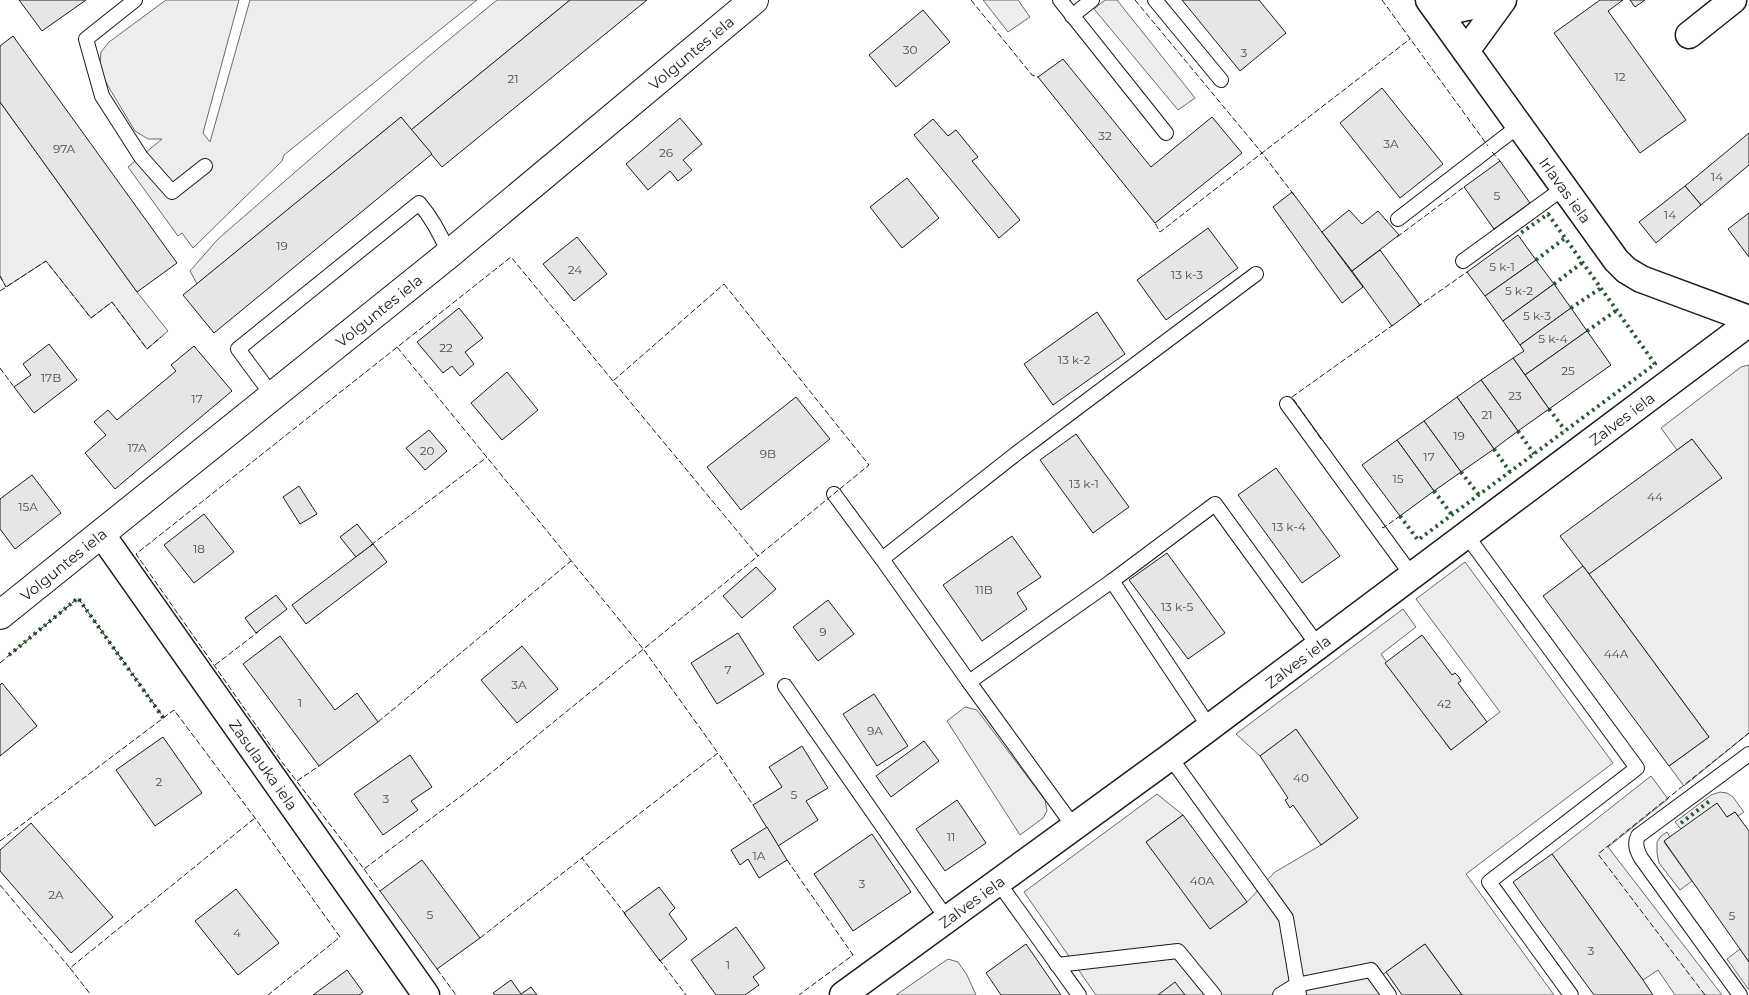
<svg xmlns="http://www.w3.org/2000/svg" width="1749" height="995" viewBox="0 0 1749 995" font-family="Montserrat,sans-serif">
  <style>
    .built { fill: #ededed; stroke: #6a6a6a }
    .building { fill: #e6e6e6; stroke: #1a1a1a }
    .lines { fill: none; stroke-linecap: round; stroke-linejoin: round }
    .service-casing { stroke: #1a1a1a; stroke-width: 16 }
    .minor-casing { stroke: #1a1a1a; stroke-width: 29 }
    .tertiary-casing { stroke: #1a1a1a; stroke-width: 30 }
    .service { stroke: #fff; stroke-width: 14 }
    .minor { stroke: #fff; stroke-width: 26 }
    .tertiary { stroke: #fff; stroke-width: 28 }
    .hedge { stroke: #2b5a34; stroke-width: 4; stroke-dasharray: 2.5 4; stroke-linecap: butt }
    .fence { stroke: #1a1a1a; stroke-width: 1; stroke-dasharray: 6 2.5; stroke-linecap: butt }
    .labels { text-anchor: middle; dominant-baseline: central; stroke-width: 4; stroke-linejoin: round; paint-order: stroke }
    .number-label { font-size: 12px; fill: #4d4d4d }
    .street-label { font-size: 15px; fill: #1a1a1a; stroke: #fff }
  </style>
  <rect width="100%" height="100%" fill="#fff"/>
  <g class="built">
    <path d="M166 0H239L203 133 210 142 250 0H477L284 155 282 161 193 248 182 233 178 236 128 167 162 139H148L135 131 108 86 101 72 100 64 101 52 109 42Z"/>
    <path d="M497 0H570L411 130 401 117 197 284 190 271 218 239 429 56Z"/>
    <path d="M983 0H1018L1030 17 1008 32Z"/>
    <path d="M1105 0H1117L1195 98 1178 110 1094 9Z"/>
    <path d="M0 102 137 292 168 331 147 349 112 302 91 318 46 261 6 287 0 276Z"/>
    <path d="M1749 365V733L1684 786 1669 766 1709 737 1589 574 1692 439 1677 450 1661 428 1741 367Z"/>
    <path d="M1465 562 1613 763 1466 874 1554 995H1462L1425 944 1377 979 1389 995H1096L1024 892 1157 794 1183 815 1146 842 1247 902 1275 872 1321 845 1357 818 1296 730 1260 756 1236 734 1403 609 1416 627 1381 654 1450 749 1500 712 1416 599Z"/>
    <path d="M965 707 977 710 1045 800 1047 811 1043 818 1020 835 947 721Z"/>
    <path d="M1651 776 1668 799 1608 847 1722 995H1675L1658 970 1643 980 1552 854Z"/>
    <path d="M1720 792 1727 793 1733 797 1744 812 1738 816 1735 812 1727 817 1681 829 1675 822 1711 795Z"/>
    <path d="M1667 832 1670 837 1664 842 1692 881 1680 890 1659 863 1657 853V842L1661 836Z"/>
    <path d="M1740 949 1749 962V990L1727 959Z"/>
    <path d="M948 959 958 962 967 975 976 995H896Z"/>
  </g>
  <g class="building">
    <path d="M19 0H86L42 31Z"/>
    <path d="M570 0H647L442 167 411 130Z"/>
    <path d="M1182 0H1259L1286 33 1240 71Z"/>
    <path d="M1600 0H1623L1608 11 1686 120 1640 153 1554 33Z"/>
    <path d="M1630 0H1645L1635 7Z"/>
    <path d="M923 10 950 42 896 87 869 55Z"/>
    <path d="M13 36 177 263 137 292 0 102V46Z"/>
    <path d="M1063 59 1151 167 1212 117 1242 153 1155 223 1038 77Z"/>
    <path d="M1382 88 1443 164 1400 198 1340 123Z"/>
    <path d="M401 117 432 154 214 333 183 295Z"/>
    <path d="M680 118 702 144 683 160 692 170 678 181 670 171 648 190 626 164Z"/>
    <path d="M933 119 948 136 956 130 978 157 972 161 1020 220 999 238 914 135Z"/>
    <path d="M1749 133V165L1701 205 1685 186Z"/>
    <path d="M1500 161 1530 203 1494 229 1464 187Z"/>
    <path d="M907 178 939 218 902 248 870 207Z"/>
    <path d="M1685 186 1701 205 1656 243 1639 222Z"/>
    <path d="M1292 192 1363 287 1342 303 1273 207Z"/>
    <path d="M1349 210 1362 224 1378 211 1399 235 1352 271 1322 232Z"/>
    <path d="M1749 213V257L1728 229Z"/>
    <path d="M1208 228 1238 268 1166 320 1137 280Z"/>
    <path d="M1518 235 1536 260 1485 296 1467 272Z"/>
    <path d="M577 237 607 274 574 301 543 264Z"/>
    <path d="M1380 250 1420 305 1392 326 1352 271Z"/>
    <path d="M1536 260 1554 284 1503 321 1485 296Z"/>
    <path d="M1554 284 1571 308 1520 345 1503 321Z"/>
    <path d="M459 308 483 338 465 352 474 364 460 376 452 366 443 373 417 342Z"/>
    <path d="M1571 308 1587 331 1525 375 1513 358 1524 351 1520 345Z"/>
    <path d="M1097 312 1125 354 1053 405 1024 364Z"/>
    <path d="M1587 331 1611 365 1549 409 1525 375Z"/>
    <path d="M49 344 77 380 34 413 14 387 31 375 23 364Z"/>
    <path d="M194 346 232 391 115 489 85 453 106 435 94 422 108 410 117 420 176 371 171 365Z"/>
    <path d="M1513 358 1549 409 1518 431 1481 380Z"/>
    <path d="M507 372 538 410 502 440 471 403Z"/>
    <path d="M1481 380 1518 431 1494 449 1457 397Z"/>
    <path d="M796 397 830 439 741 510 707 467Z"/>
    <path d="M1457 397 1494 449 1461 472 1424 421Z"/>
    <path d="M1424 421 1461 472 1434 491 1397 440Z"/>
    <path d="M429 430 447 451 425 470 406 448Z"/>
    <path d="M1076 434 1129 507 1093 533 1040 460Z"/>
    <path d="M1692 439 1722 478 1589 574 1560 536Z"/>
    <path d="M1397 440 1434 491 1400 516 1362 465Z"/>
    <path d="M1276 468 1340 556 1302 583 1238 495Z"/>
    <path d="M32 475 61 513 15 549 0 529V499Z"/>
    <path d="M299 486 317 514 300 524 283 497Z"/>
    <path d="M204 514 234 552 194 583 164 545Z"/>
    <path d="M357 524 373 544 356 557 340 537Z"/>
    <path d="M1012 536 1041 577 1017 593 1027 609 982 641 943 585Z"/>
    <path d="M373 544 387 562 306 624 292 605Z"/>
    <path d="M1167 553 1225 633 1188 659 1129 580Z"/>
    <path d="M1583 566 1709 737 1669 766 1543 596Z"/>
    <path d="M756 567 776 589 742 618 723 596Z"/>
    <path d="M276 595 287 609 256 633 245 618Z"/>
    <path d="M828 600 854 634 818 661 793 627Z"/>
    <path d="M738 633 764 674 717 704 691 663Z"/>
    <path d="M1422 635 1452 675 1455 673 1459 677 1461 681 1458 683 1487 722 1451 750 1385 663Z"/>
    <path d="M280 636 335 710 357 693 378 722 319 766 243 664Z"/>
    <path d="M522 646 558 689 517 723 481 680Z"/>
    <path d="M2 683 37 726 0 756V685Z"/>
    <path d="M874 694 908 746 877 766 843 714Z"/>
    <path d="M1296 729 1358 818 1321 845 1293 805 1290 808 1285 800 1288 798 1260 756Z"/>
    <path d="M163 737 202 793 155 826 116 770Z"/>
    <path d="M924 741 939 761 891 797 876 776Z"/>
    <path d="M802 746 828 788 806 801 818 820 778 846 753 805 782 787 769 767Z"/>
    <path d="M410 755 432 787 411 801 418 810 383 835 354 794Z"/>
    <path d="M957 800 986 843 945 871 916 829Z"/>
    <path d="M1717 803 1727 817 1735 812 1749 831V962L1664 841Z"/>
    <path d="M1183 815 1247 902 1210 929 1146 842Z"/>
    <path d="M31 823 113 917 71 953 0 871V850Z"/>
    <path d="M767 827 787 860 759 878 748 859 740 865 731 850Z"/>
    <path d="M872 834 911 892 853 931 814 874Z"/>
    <path d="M1552 854 1643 980 1653 995H1594L1540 921 1513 882Z"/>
    <path d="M422 860 480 938 437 969 380 891Z"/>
    <path d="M659 887 675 908 669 914 687 939 660 961 624 913Z"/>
    <path d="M236 889 279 943 238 975 195 921Z"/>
    <path d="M736 927 765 968 753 977 759 985 745 995H716L691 960Z"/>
    <path d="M1026 944 1046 973 1061 995H1001L986 973Z"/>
    <path d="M1425 944 1462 995H1402L1386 972Z"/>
    <path d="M347 970 363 992 359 995H313Z"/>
    <path d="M511 980 521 994 531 987 537 995H495L493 993Z"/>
    <path d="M1175 982 1185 995H1158Z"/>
  </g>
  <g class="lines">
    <g class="service-casing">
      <g id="service">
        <path d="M135 0 86 39 102 96 141 157 172 192 205 166"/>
        <path d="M1060 0 1166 133"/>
        <path d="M1155 0 1221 80"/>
        <path d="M1072 16 1092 0"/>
        <path d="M1398 219 1520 125"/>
        <path d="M1463 261 1565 187"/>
        <path d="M272 395 238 349 419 203C432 218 441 235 449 254"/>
        <path d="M1287 404 1413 577"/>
        <path d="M834 494 882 559"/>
        <path d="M1467 536 1637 768 1489 882 1571 995"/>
        <path d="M1112 581 1215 504 1319 647"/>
        <path d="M969 682 1074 827"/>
        <path d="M785 686 947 919"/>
        <path d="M1210 728 1112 581 969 682 882 559 1017 453 1256 274"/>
        <path d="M1170 757 1286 918 1299 995"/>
        <path d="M998 882 1079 995"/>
        <path d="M1057 965 1178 951 1214 995"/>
        <path d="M1280 995 1296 985 1371 970 1389 995"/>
        <path d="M1740 995 1641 858C1637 851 1634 844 1638 836L1749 754"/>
      </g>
    </g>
    <g class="minor-casing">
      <g id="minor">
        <path id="s1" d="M1429 0 1616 260 1626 270 1641 279 1749 319"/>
        <path d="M1439 13 1500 0"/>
        <path d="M1689 35 1733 0"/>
        <path d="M1466 51 1503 0"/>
        <path id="s2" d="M102 535 426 995"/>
        <path id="s3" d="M843 995 1170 757 1749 323"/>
      </g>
    </g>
    <g class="tertiary-casing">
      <g id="tertiary">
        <path id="s4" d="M0 615 449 254 754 0"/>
      </g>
    </g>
    <use href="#service" class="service"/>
    <use href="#minor" class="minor"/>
    <use href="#tertiary" class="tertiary"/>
    <g class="hedge">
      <path d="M1536 260 1565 238"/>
      <path d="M1554 284 1583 262"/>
      <path d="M1571 308 1601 288"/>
      <path d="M1587 331 1617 310"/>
      <path d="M1549 409 1565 430"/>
      <path d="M1518 431 1534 454"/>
      <path d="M1494 449 1510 472"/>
      <path d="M1461 472 1479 495"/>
      <path d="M1434 491 1452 515"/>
      <path d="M1400 516 1418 540 1655 364 1548 214 1518 235"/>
      <path d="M9 655 78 598 164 719"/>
      <path d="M1681 823 1711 800"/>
    </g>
    <g class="fence">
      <path d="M971 0 1032 75 1038 77"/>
      <path d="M1135 0 1262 153 1160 232 1155 223"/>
      <path d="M1382 0 1488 146"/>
      <path d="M1492 152 1500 161"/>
      <path d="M1294 195 1262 153 1410 39"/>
      <path d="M1397 237 1464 187"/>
      <path d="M0 276 6 287"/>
      <path d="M724 284 869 465 758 556 613 381Z"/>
      <path d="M0 291 46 261 91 318 112 302 147 349 161 337"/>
      <path d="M1417 307 1467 272"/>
      <path d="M397 347 644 650 718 753"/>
      <path d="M0 368 14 387"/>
      <path d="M613 381 511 257 136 554 282 762 364 869 481 781 758 556"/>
      <path d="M1321 439 1292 397 1393 325"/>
      <path d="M1382 527 1383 528 1400 516"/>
      <path d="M371 545 487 457"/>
      <path d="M0 663 78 598 164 718"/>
      <path d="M215 665 258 632"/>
      <path d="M378 722 571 561"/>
      <path d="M297 781 319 766"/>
      <path d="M0 841 174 710 255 818 340 937 268 995"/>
      <path d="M787 860 853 955 799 995"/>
      <path d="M364 869 380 891"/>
      <path d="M0 885 70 968 255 818"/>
      <path d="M626 915 582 858 718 753 753 805"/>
      <path d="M480 938 582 858"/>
      <path d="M659 959 686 995"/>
      <path d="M70 968 91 995"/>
      <path d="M437 969 456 995"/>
      <path d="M1705 995 1598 854 1749 733"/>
    </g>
  </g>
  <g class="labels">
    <g class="number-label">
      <text x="910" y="49">30</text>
      <text x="1244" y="52">3</text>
      <text x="1620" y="76">12</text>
      <text x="513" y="78">21</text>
      <text x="1105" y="135">32</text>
      <text x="1391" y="143">3A</text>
      <text x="64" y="148">97A</text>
      <text x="666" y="152">26</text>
      <text x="1717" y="176">14</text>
      <text x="1497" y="195">5</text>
      <text x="1670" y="214">14</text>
      <text x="282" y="245">19</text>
      <text x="1502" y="266">5 k-1</text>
      <text x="575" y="269">24</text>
      <text x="1187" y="274">13 k-3</text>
      <text x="1519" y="290">5 k-2</text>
      <text x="1537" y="315">5 k-3</text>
      <text x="1553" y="338">5 k-4</text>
      <text x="446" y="347">22</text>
      <text x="1074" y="359">13 k-2</text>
      <text x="1568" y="370">25</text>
      <text x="51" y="377">17B</text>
      <text x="1515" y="395">23</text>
      <text x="197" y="398">17</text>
      <text x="1487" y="414">21</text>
      <text x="1459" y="435">19</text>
      <text x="137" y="447">17A</text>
      <text x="427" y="450">20</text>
      <text x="768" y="453">9B</text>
      <text x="1429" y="456">17</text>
      <text x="1398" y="478">15</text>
      <text x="1084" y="483">13 k-1</text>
      <text x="1655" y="496">44</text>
      <text x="28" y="506">15A</text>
      <text x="1289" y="526">13 k-4</text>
      <text x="199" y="548">18</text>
      <text x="984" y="589">11B</text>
      <text x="1177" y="606">13 k-5</text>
      <text x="823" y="631">9</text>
      <text x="1616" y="653">44A</text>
      <text x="728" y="669">7</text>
      <text x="519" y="684">3A</text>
      <text x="300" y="702">1</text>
      <text x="1444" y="703">42</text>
      <text x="875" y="730">9A</text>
      <text x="1301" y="777">40</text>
      <text x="159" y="781">2</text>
      <text x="794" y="794">5</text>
      <text x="386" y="798">3</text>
      <text x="951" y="836">11</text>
      <text x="759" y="855">1A</text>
      <text x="1202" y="880">40A</text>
      <text x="862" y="883">3</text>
      <text x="56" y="894">2A</text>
      <text x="430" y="914">5</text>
      <text x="1732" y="915">5</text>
      <text x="237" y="932">4</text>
      <text x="1591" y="950">3</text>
      <text x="728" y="964">1</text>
    </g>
    <g class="street-label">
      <text stroke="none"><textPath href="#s4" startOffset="891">Volguntes iela</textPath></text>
      <text stroke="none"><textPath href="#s1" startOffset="234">Irlavas iela</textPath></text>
      <text stroke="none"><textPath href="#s4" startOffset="486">Volguntes iela</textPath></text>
      <text stroke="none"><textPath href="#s3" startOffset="969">Zalves iela</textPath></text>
      <text stroke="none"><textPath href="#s4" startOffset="81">Volguntes iela</textPath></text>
      <text stroke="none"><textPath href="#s3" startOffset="564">Zalves iela</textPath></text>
      <text stroke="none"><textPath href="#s2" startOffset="281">Zasulauka iela</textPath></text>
      <text stroke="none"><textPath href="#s3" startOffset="159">Zalves iela</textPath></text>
    </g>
  </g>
</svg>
